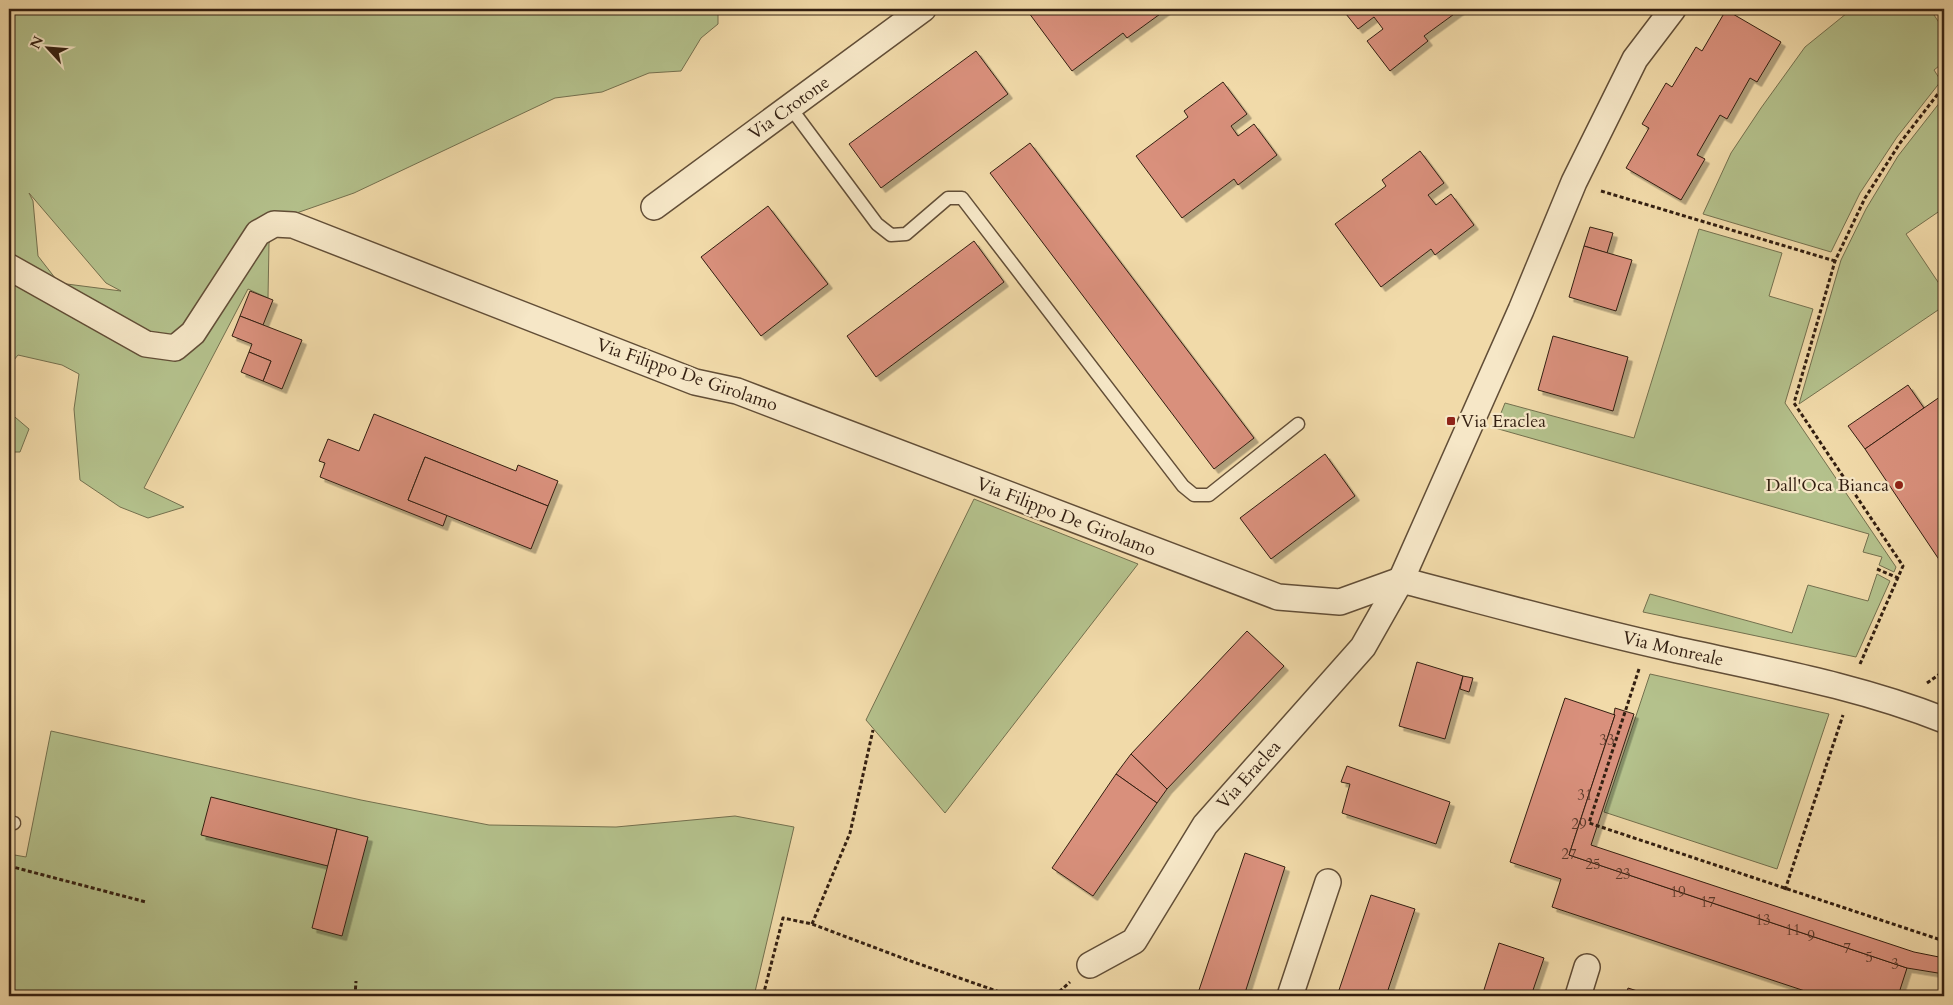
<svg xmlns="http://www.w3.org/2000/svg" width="1953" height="1005" viewBox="0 0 1953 1005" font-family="Cardo,serif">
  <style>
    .green { fill: #b4c18c; stroke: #74704e; fill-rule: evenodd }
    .building { fill: #d9907c; stroke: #331f11; filter: url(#shadow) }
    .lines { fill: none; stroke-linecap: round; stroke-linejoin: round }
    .lane-casing { stroke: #624e37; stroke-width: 15 }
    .street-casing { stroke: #624e37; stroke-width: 28 }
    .path { stroke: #331f11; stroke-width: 3; stroke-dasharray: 4 2.5; stroke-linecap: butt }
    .lane { stroke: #f6e7c7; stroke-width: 12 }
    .street { stroke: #f6e7c7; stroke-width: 25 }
    .poi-dot { fill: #8f2418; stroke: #f6e7c7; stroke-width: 2 }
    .labels { text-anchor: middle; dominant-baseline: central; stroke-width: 4.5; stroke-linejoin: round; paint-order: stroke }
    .number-label { font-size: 15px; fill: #5c3b2c }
    .street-label { font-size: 18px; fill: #331f11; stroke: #f6e7c7 }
    .poi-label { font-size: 18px; fill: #331f11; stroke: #f6e7c7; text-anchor: start }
  </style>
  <defs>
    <filter id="shadow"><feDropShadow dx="4.5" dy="4.5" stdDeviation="0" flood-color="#0004"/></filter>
  </defs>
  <rect width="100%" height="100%" fill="#f1daa9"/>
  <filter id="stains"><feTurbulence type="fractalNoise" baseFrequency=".004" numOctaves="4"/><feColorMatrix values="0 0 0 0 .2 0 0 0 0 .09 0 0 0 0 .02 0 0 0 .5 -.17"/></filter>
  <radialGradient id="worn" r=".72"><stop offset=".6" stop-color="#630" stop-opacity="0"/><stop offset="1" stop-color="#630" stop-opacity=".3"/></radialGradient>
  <g class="green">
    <path d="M9 9H718V24L701 38 681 71 649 73 602 92 555 98 354 193 285 217 269 243 268 298 248 289 144 488 184 507 148 518 120 507 80 480 74 409 79 374 62 365 18 355 9 366ZM29 193 106 283 121 291 59 283 38 256 33 201Z"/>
    <path d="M1852 9H1930L1944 30V62L1934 70 1941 81 1897 137 1860 193 1831 252 1703 214 1731 153 1761 108 1805 47Z"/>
    <path d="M1944 97V208L1906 234 1944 291V306L1799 404 1841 260 1866 209 1898 156Z"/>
    <path d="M1699 229 1782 253 1769 296 1813 309 1785 403 1896 567 1894 572 1879 565 1882 557 1863 552 1869 534 1495 428 1505 403 1634 438Z"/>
    <path d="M9 412 29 429 20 452H9Z"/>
    <path d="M974 499 1138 564 945 813 866 720Z"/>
    <path d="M1877 574 1890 581 1856 657 1643 612 1650 594 1792 633 1808 585 1868 601Z"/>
    <path d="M1650 674 1829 714 1777 869 1604 812Z"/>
    <path d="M51 731 361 800 489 825 616 827 735 816 794 827 754 996H9V854L26 857Z"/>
  </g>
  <g class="building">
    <path d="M1026 9H1167L1127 38 1123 33 1072 71Z"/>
    <path d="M1342 9H1461L1424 36 1428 41 1390 71 1367 41 1383 29 1374 17 1358 29Z"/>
    <path d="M1726 10 1781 42 1757 82 1750 78 1727 119 1720 115 1697 155 1705 159 1681 200 1626 168 1649 128 1642 124 1666 83 1672 87 1696 47 1702 51Z"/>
    <path d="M976 51 1008 94 881 188 849 144Z"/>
    <path d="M1223 82 1247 114 1231 126 1238 136 1254 124 1277 155 1238 185 1234 179 1182 218 1136 156 1188 117 1184 111Z"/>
    <path d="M1030 143 1254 438 1214 469 990 173Z"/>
    <path d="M1420 151 1444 183 1428 195 1436 205 1451 194 1474 225 1435 255 1431 249 1381 287 1335 224 1386 186 1382 180Z"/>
    <path d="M768 206 828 284 761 336 701 257Z"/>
    <path d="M1590 227 1613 233 1607 253 1584 246Z"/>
    <path d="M974 241 1004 282 876 377 847 336Z"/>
    <path d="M1584 246 1632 260 1616 311 1569 297Z"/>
    <path d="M250 291 273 300 263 325 240 316Z"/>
    <path d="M240 316 302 340 282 389 263 381 271 361 249 352 252 344 232 336Z"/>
    <path d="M1553 336 1628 357 1613 411 1538 390Z"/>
    <path d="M249 352 271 361 263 381 241 372Z"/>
    <path d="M1908 385 1924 408 1865 449 1848 426Z"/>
    <path d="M1944 394V558L1940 561 1865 449Z"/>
    <path d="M374 414 516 471 518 465 558 481 548 506 425 457 408 500 447 515 443 526 320 477 325 463 319 461 328 439 359 451Z"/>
    <path d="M1325 454 1355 496 1271 559 1240 518Z"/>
    <path d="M425 457 548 506 531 549 408 500Z"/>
    <path d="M1247 631 1284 666 1167 789 1131 754Z"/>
    <path d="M1417 662 1463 676 1445 739 1399 726Z"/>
    <path d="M1463 676 1473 678 1469 692 1460 689Z"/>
    <path d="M1565 698 1615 715 1569 855 1907 968 1898 996H1820L1552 907 1561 879 1510 862Z"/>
    <path d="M1615 708 1634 714 1591 845 1914 952 1944 958V974L1907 968 1569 855 1615 715 1614 714Z"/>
    <path d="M1131 754 1167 789 1157 803 1116 774Z"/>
    <path d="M1347 766 1450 802 1436 844 1342 813 1350 784 1341 782Z"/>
    <path d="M1116 774 1157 803 1093 896 1052 868Z"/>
    <path d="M211 797 337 829 328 866 201 835Z"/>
    <path d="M337 829 368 837 342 936 312 928Z"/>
    <path d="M1245 853 1285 867 1244 996H1197Z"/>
    <path d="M1371 895 1415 909 1386 996H1337Z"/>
    <path d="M1499 943 1544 958 1531 996H1482Z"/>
    <path d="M1628 988 1653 996H1626Z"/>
  </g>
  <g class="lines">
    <g class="lane-casing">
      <g id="lane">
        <path d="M790 107 877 224 891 235 906 234 948 198H962L1183 486 1194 495H1209L1298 424"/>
        <path d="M9 822 14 823"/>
      </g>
    </g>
    <g class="street-casing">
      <g id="street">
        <path d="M654 207 923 9"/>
        <path d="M9 267 146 344 175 348 193 333 258 233 274 224 293 225 695 382 737 391 1278 597 1340 602 1401 580"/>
        <path d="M1401 580C1490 603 1579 628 1669 648 1762 669 1856 685 1944 720"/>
        <path d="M1090 965 1134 941 1205 825 1363 647 1401 580 1521 310 1574 182 1635 59 1673 9"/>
        <path d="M1290 996 1328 882"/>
        <path d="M1578 996 1587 967"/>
      </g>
    </g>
    <g class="path">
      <path d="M1942 9 1940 10 1944 17"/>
      <path d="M1601 191 1835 261"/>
      <path d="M1877 569 1898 578"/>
      <path d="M1860 664 1903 566 1794 403 1835 261 1865 198 1900 143 1944 86"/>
      <path d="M1639 669 1589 823 1944 941"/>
      <path d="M1927 683 1944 671"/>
      <path d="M9 866 146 902"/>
      <path d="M1785 890 1843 715"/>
      <path d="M812 924 850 833 873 730"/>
      <path d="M355 996 356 981"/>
      <path d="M763 996 783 918 812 924 905 959 1011 996"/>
      <path d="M1047 996 1060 991 1070 982"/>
    </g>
    <use href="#lane" class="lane"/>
    <use href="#street" class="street"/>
  </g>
  <g class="poi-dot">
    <rect x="1446" y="416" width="10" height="10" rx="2.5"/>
    <circle cx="1899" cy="485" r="5"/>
  </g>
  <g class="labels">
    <g class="number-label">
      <text x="1607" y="740">33</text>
      <text x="1585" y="795">31</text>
      <text x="1579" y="824">29</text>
      <text x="1569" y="854">27</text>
      <text x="1593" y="864">25</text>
      <text x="1623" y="874">23</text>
      <text x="1678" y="892">19</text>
      <text x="1708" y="902">17</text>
      <text x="1763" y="920">13</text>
      <text x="1793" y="930">11</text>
      <text x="1811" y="936">9</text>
      <text x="1847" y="948">7</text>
      <text x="1869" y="957">5</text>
      <text x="1895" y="964">3</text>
    </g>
    <g class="street-label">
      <text transform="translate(789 108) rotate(-36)">Via Crotone</text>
      <text transform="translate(687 375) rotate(19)">Via Filippo De Girolamo</text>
      <text transform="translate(1066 517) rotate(21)">Via Filippo De Girolamo</text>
      <text transform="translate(1673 649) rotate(13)">Via Monreale</text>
      <text transform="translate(1249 775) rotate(-48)">Via Eraclea</text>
    </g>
    <g class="poi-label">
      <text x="1461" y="421">Via Eraclea</text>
      <text x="1889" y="485" text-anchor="end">Dall'Oca Bianca</text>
    </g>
  </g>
  <rect width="1953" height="1005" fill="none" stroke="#f1daa9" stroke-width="30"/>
  <rect x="10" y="10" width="1933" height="985" fill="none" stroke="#331f11" stroke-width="2.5"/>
  <rect x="15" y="15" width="1923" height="975" fill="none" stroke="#331f11"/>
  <g transform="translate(48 48) rotate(296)" stroke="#f6e7c7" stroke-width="4" paint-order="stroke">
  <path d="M0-4L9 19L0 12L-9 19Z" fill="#331f11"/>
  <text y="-8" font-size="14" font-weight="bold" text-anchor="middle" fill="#331f11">N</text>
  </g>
  <rect width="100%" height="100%" filter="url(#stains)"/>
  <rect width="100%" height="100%" fill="url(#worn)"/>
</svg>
